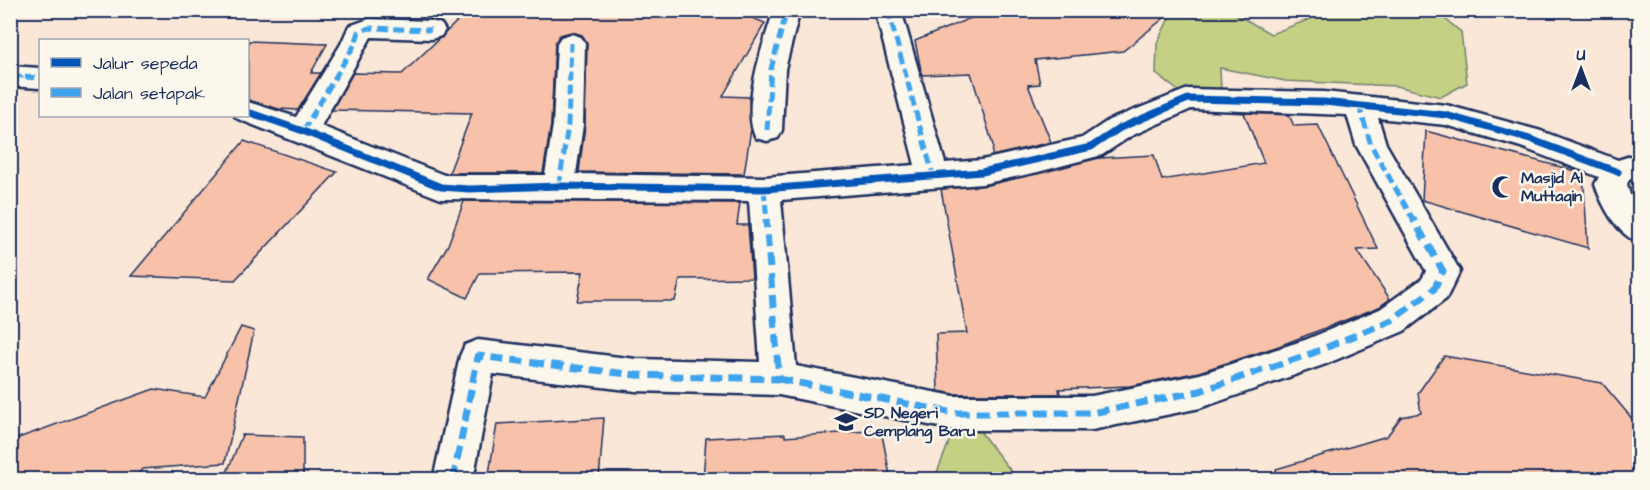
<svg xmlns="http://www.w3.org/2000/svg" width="1650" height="490" viewBox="0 0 1650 490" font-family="'Architects Daughter',sans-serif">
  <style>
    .green { fill: #c4d084; stroke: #708071; stroke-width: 1.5 }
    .building { fill: #f7c2a9; stroke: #1b2f5e; stroke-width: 1.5 }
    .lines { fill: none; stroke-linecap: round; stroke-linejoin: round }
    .minor-casing { stroke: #1b2f5e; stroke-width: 5 }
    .minor { fill: #fbf7ec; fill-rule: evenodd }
    .quiet-far1 { stroke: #3da3ed; stroke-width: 5; stroke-dasharray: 10 5; stroke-linecap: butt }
    .quiet { stroke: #3da3ed; stroke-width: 7; stroke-dasharray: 13 7; stroke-linecap: butt }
    .cycleway-casing { stroke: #fbf7ec; stroke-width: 10 }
    .cycleway { stroke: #0057b8; stroke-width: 7 }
    .labels { text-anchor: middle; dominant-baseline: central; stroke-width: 5; stroke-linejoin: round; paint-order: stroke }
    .poi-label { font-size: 16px; font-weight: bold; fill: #1b2f5e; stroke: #fbf7ec; text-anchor: start }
  </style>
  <rect width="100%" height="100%" fill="#fae7d8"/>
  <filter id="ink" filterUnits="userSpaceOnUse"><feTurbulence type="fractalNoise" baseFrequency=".0167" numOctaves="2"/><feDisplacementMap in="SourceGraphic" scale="12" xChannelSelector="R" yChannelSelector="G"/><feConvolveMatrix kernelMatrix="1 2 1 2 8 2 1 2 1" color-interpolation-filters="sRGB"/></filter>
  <g filter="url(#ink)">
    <g class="green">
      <path d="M1434 10 1461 32 1467 83 1441 97 1396 86 1285 81 1220 68 1221 92H1180L1156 74 1157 43 1172 12 1170 11H1230L1271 34 1331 11Z"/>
      <path d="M975 425 1014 475 1011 479 934 480 951 437Z"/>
    </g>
    <g class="building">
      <path d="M469 10H733L765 23 723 96 749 97 751 129 744 174 579 172 585 125 587 43 582 35 572 32 560 35 555 43 551 125 543 173H449L472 113 332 110 353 73 402 74Z"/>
      <path d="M990 10H1174L1123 51 1035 60 1040 84 1028 85 1051 142 992 156 993 145 971 73 922 75 915 41Z"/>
      <path d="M248 41 327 44 311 73H321L298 110 279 109 248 100Z"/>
      <path d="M1244 113 1289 115 1294 126 1318 125 1378 249 1357 250 1390 299 1379 307 1279 346 1199 372 1130 386 1059 389 1060 394H954L938 391 936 334 967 333 941 189 988 185 1099 158 1154 155 1162 180 1264 163Z"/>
      <path d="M1426 131 1583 173 1588 248 1422 200Z"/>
      <path d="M244 141 337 172 235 280 131 276Z"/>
      <path d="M464 201 740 203 737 225H748L752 278 680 279 675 301H577L583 272 480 273 467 298 428 279 448 245Z"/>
      <path d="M241 327 254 331 225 463 142 469 134 480H10V441L154 389 205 397Z"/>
      <path d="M1444 356 1602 383 1640 428V480H1277L1276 469 1387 436 1401 417 1421 413 1418 393Z"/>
      <path d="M604 418 599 480H488L497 424Z"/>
      <path d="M881 430 891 480H703L706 438 785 434V437Z"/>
      <path d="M242 435 303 437V480H224Z"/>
    </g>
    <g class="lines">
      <g class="minor-casing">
        <g id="minor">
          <path d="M774 10H800L785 69 782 130 778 138 767 141 756 138C740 109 764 41 774 10Z"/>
          <path d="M875 10H901L945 163 982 160 1082 138 1109 120 1188 89 1324 92 1446 105 1541 131 1618 160 1640 153V176L1629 180 1627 184 1630 195 1640 206V243C1617 235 1602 206 1595 184L1599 177 1521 147 1446 125 1378 118 1386 144 1460 271 1446 299 1404 331 1326 364 1200 408 1092 430H954L779 395 636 391 493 374 473 480H433L460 356 465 345 478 340 636 359 760 362 749 201 441 199 238 119 235 116H248V102L296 117 341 44 349 26 369 19 431 21 441 24 445 30 441 36 431 39 371 37 321 126 444 175H545L553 125 557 43 561 37 571 34 581 37 585 43 583 125 576 174 764 177 915 165ZM1191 109 1347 115 1356 145 1426 271 1422 279 1380 309 1305 340 1200 374 1092 396H954L796 366 781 200 982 184 1038 172 1102 155 1131 136Z"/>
          <path d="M10 66 40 68V88L10 86Z"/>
        </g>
      </g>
      <use href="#minor" class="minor"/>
      <g class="quiet-far1">
        <path d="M888 10 933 175"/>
        <path d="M10 76 40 78"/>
        <path d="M10 88 22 76"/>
        <path d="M1359 105 1371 145 1414 221"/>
        <path d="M767 130 771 69 787 10"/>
        <path d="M303 131 355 44 359 32 369 28 431 30"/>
        <path d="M559 186 568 125 571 43"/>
        <path d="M764 189 767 221"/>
      </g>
      <g class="quiet">
        <path d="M779 379 954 413H1092L1200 391 1313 353 1392 320 1434 289 1443 271 1413 219"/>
        <path d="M453 480 478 356 636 375 779 379 766 219"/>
      </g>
      <g class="cycleway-casing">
        <path id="cycleway" d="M248 112 303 131 441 187 469 189 559 186 764 189 982 172 1091 147 1120 128 1188 99 1324 102 1446 115 1530 139 1618 172"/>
      </g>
      <use href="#cycleway" class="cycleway"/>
    </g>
  </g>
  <defs>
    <g id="mosque-bare" transform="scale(1.8)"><path d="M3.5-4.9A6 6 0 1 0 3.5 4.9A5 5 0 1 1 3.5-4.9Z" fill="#1b2f5e" stroke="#fbf7ec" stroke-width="2.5" paint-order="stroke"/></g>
    <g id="school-bare" transform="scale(1.8)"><path d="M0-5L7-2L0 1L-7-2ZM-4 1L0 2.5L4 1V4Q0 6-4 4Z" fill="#1b2f5e" stroke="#fbf7ec" stroke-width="2.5" paint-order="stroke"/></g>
  </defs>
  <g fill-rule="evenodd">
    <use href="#mosque-bare" x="1503" y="187"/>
    <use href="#school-bare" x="846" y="422"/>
  </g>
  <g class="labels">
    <g class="poi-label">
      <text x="1521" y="178">Masjid Al<tspan x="1521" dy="18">Muttaqin</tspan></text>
      <text x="864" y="413">SD Negeri<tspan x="864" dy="18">Cemplang Baru</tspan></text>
    </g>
  </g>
  <rect width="1650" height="490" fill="none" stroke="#fbf7ec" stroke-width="36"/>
  <rect x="18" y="18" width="1614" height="454" fill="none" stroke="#1b2f5e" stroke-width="2" filter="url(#ink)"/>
  <rect x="39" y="39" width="210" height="78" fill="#fbf7ec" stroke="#a1a7b3" stroke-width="1.5"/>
  <rect x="51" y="58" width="30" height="9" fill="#0057b8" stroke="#a1a7b3" stroke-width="1.5"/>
  <text x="93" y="69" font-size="18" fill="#1b2f5e">Jalur sepeda</text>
  <rect x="51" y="88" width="30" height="9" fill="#3da3ed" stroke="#a1a7b3" stroke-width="1.5"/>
  <text x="93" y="99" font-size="18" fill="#1b2f5e">Jalan setapak</text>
  <g transform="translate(1581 69)" stroke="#fbf7ec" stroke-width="4.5" paint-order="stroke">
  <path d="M0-4.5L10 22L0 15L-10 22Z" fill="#1b2f5e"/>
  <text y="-9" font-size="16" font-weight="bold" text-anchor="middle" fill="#1b2f5e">U</text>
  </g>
</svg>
